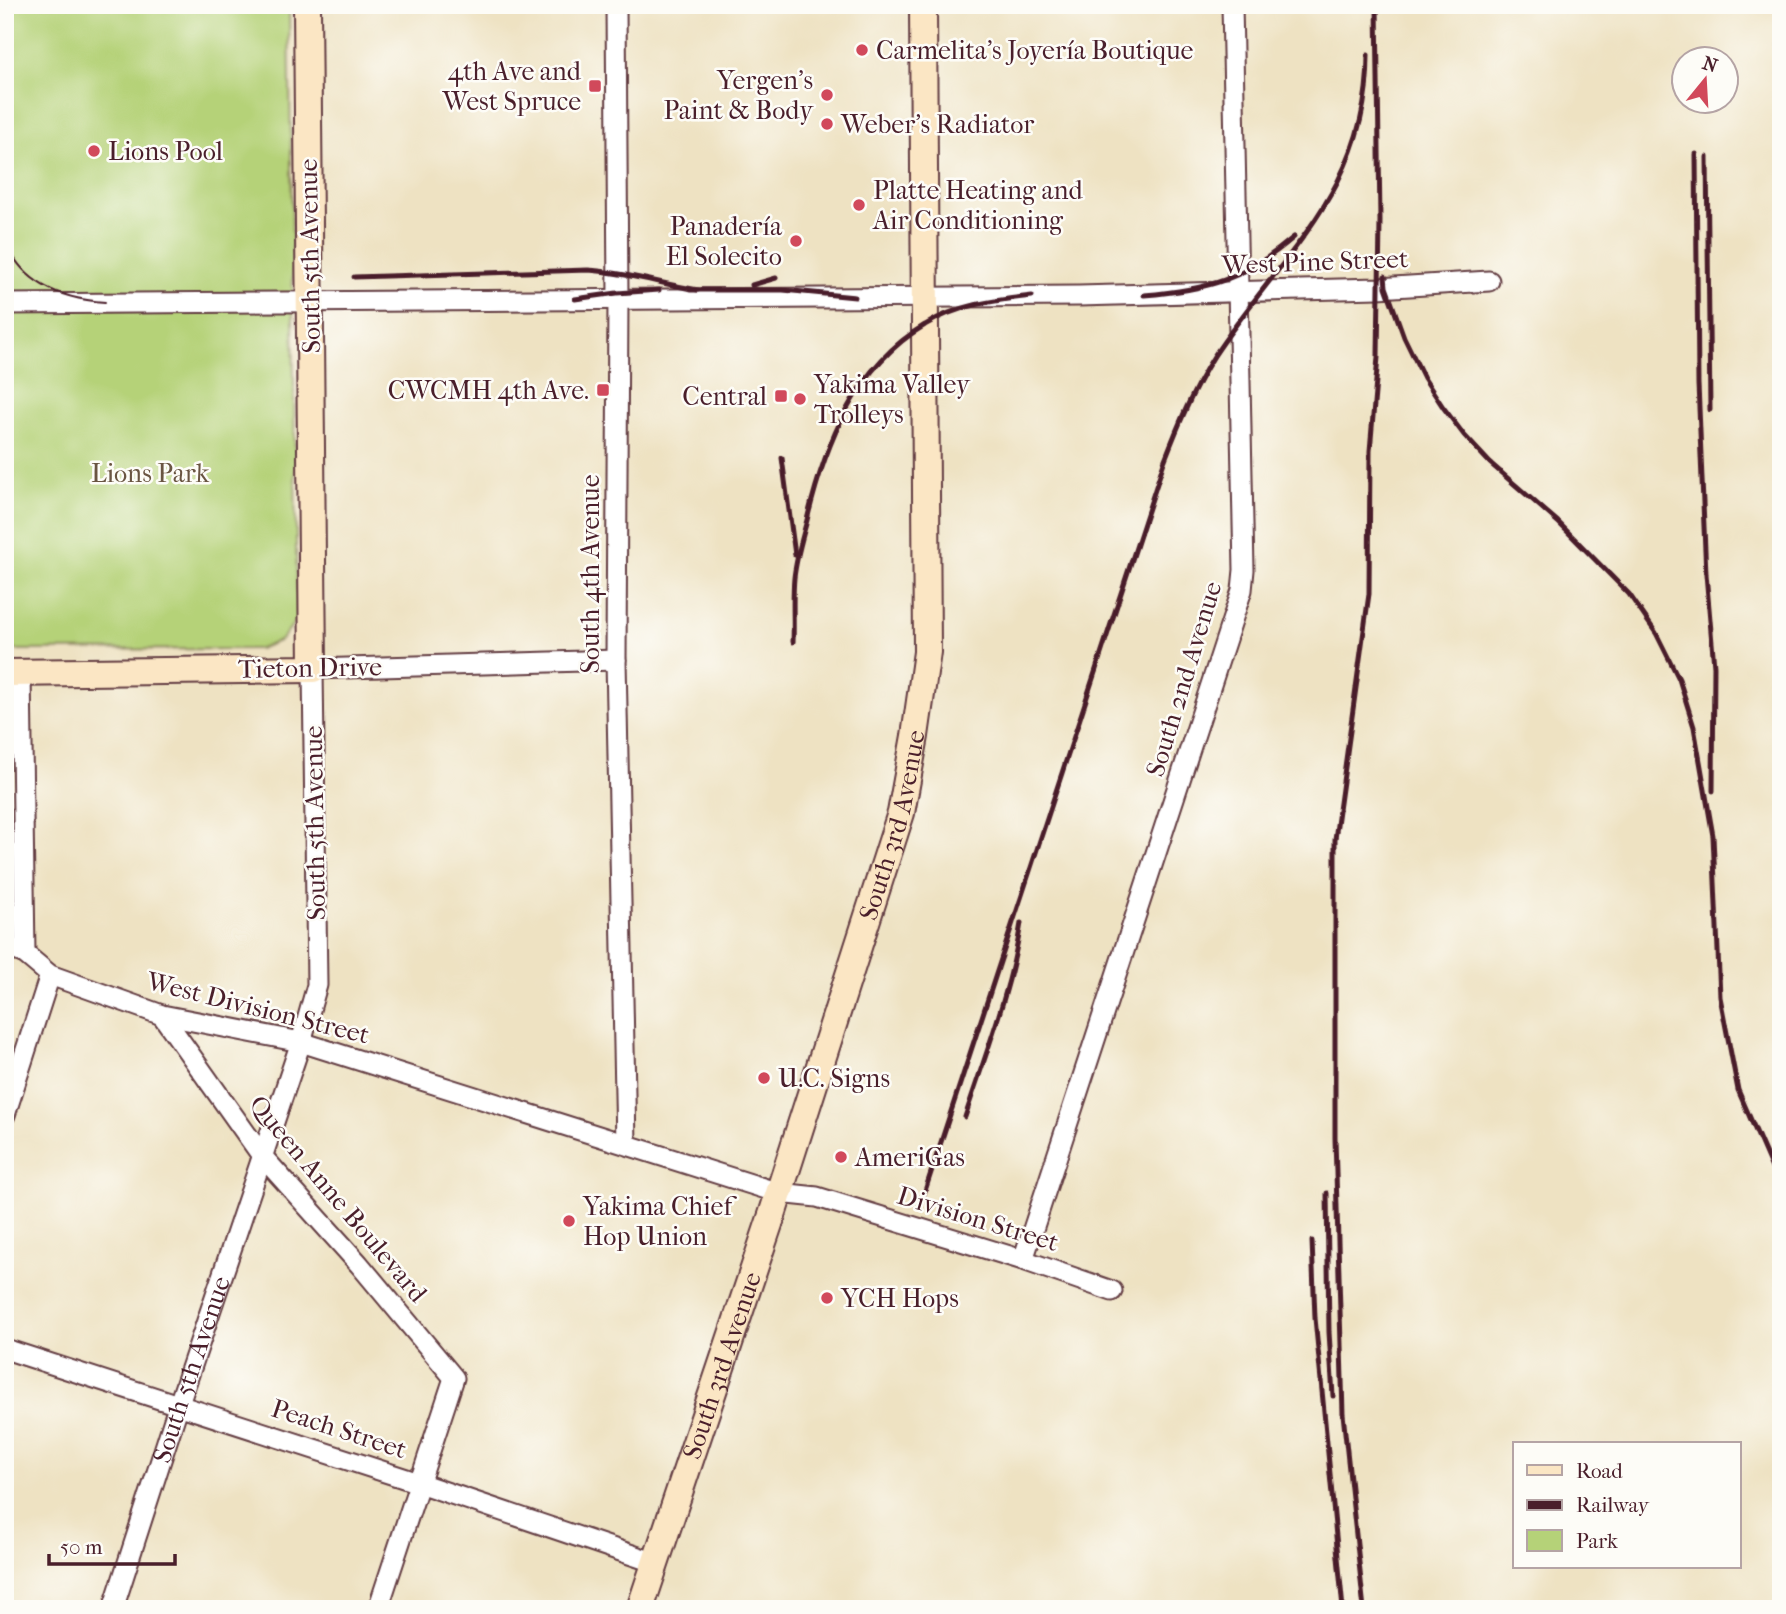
<svg xmlns="http://www.w3.org/2000/svg" width="1786" height="1614" viewBox="0 0 1786 1614" font-family="'IM FELL French Canon',serif">
  <style>
    .green { fill: #b5d278; stroke: #807852; stroke-width: 2 }
    .lines { fill: none; stroke-linecap: round; stroke-linejoin: round }
    .street-casing { stroke: #633c42; stroke-width: 23 }
    .secondary-casing { stroke: #633c42; stroke-width: 30 }
    .street { stroke: #fff; stroke-width: 19 }
    .secondary { stroke: #fbe6c4; stroke-width: 26 }
    .tram { stroke: #4a1f2b; stroke-width: 2 }
    .rail { stroke: #4a1f2b; stroke-width: 5 }
    .poi-dot { fill: #d1495b; stroke: #fdfcf7; stroke-width: 2.5 }
    .labels { text-anchor: middle; dominant-baseline: central; stroke-width: 5; stroke-linejoin: round; paint-order: stroke }
    .poi-label { font-size: 26px; fill: #4a1f2b; stroke: #fdfcf7; text-anchor: start }
    .street-label { font-size: 26px; fill: #4a1f2b; stroke: #fdfcf7 }
    .park-label { font-size: 26px; fill: #6a5542; stroke: #fdfcf7 }
  </style>
  <rect width="100%" height="100%" fill="#fdfcf7"/>
  <filter id="ink" filterUnits="userSpaceOnUse"><feTurbulence type="fractalNoise" baseFrequency=".0143" numOctaves="2"/><feDisplacementMap in="SourceGraphic" scale="14" xChannelSelector="R" yChannelSelector="G"/><feConvolveMatrix kernelMatrix="1 2 1 2 8 2 1 2 1" color-interpolation-filters="sRGB"/></filter>
  <filter id="wash" filterUnits="userSpaceOnUse"><feTurbulence type="fractalNoise" baseFrequency=".00686" numOctaves="4" result="noise"/><feDisplacementMap in="SourceGraphic" scale="28" xChannelSelector="R" yChannelSelector="G"/><feGaussianBlur stdDeviation="1.57" result="paint"/><feColorMatrix in="noise" values="0 0 0 0 0 0 0 0 0 0 0 0 0 0 0 0 0 1.4 0 .05"/><feComposite in="paint" operator="in"/></filter>
  <g filter="url(#wash)">
    <rect width="100%" height="100%" fill="#eee2c2"/>
    <path class="green" d="M8 5H289L297 619 281 640 259 649 5 650Z"/>
  </g>
  <g filter="url(#ink)">
    <g class="lines">
      <g class="street-casing">
        <g id="street">
          <path d="M616 5 618 299 616 660 626 1143"/>
          <path d="M5 304 1079 296 1378 288 1489 281"/>
          <path d="M21 673 25 954"/>
          <path d="M5 946 25 954 50 975 162 1015 301 1042 779 1193 817 1197 1023 1260 1112 1291"/>
          <path d="M162 1015 262 1156 359 1264 454 1378 378 1609"/>
          <path d="M5 1115 50 975"/>
          <path d="M1023 1260 1242 590 1244 570 1232 5"/>
          <path d="M5 1349 419 1483 656 1563"/>
          <path id="s1" d="M113 1609 179 1404 301 1042 317 985 313 669 616 660"/>
        </g>
      </g>
      <g class="secondary-casing">
        <g id="secondary">
          <path d="M5 673 313 669 307 5"/>
          <path id="s2" d="M640 1609 772 1215 901 813 915 736 927 652 923 5"/>
        </g>
      </g>
      <use href="#street" class="street"/>
      <use href="#secondary" class="secondary"/>
      <path class="tram" d="M5 238C20 284 61 299 105 302"/>
      <g class="rail">
        <path d="M1696 154 1698 384 1706 574 1714 666 1713 791"/>
        <path d="M1707 157 1710 410"/>
        <path d="M1385 276 1386 287 1404 337 1424 378 1443 407 1464 435 1490 463 1558 522 1629 594 1656 633 1679 679 1694 727 1713 836 1720 997 1738 1090 1781 1189"/>
        <path d="M354 277 588 270C625 272 661 284 698 290"/>
        <path d="M752 285 776 278"/>
        <path d="M690 290H783L855 297"/>
        <path d="M1144 295C1208 290 1245 279 1294 237"/>
        <path d="M575 299 617 293 659 290"/>
        <path d="M782 458 795 555"/>
        <path d="M793 642C794 621 792 599 794 578 796 558 802 539 807 520 825 445 855 366 925 325 957 305 995 300 1032 296"/>
        <path d="M965 1117C986 1053 1011 989 1021 923"/>
        <path d="M1327 1193 1329 1332 1333 1396"/>
        <path d="M921 1203 1164 462C1178 426 1193 389 1214 356 1282 253 1368 190 1368 55"/>
        <path d="M1312 1241 1315 1318 1343 1609"/>
        <path d="M1364 1609 1343 1414 1335 1138V839L1369 594 1370 451 1378 357 1380 221 1377 5"/>
      </g>
    </g>
  </g>
  <g class="poi-dot">
    <circle cx="862" cy="50" r="7"/>
    <rect x="588" y="79" width="14" height="14" rx="3.5"/>
    <circle cx="827" cy="95" r="7"/>
    <circle cx="827" cy="124" r="7"/>
    <circle cx="94" cy="151" r="7"/>
    <circle cx="859" cy="205" r="7"/>
    <circle cx="796" cy="241" r="7"/>
    <rect x="596" y="383" width="14" height="14" rx="3.5"/>
    <rect x="774" y="389" width="14" height="14" rx="3.5"/>
    <circle cx="800" cy="399" r="7"/>
    <circle cx="764" cy="1078" r="7"/>
    <circle cx="841" cy="1157" r="7"/>
    <circle cx="569" cy="1221" r="7"/>
    <circle cx="827" cy="1298" r="7"/>
  </g>
  <g class="labels">
    <g class="poi-label">
      <text x="876" y="50">Carmelita's Joyería Boutique</text>
      <text x="581" y="71" text-anchor="end">4th Ave and<tspan x="581" dy="30">West Spruce</tspan></text>
      <text x="813" y="80" text-anchor="end">Yergen's<tspan x="813" dy="30">Paint &amp; Body</tspan></text>
      <text x="841" y="124">Weber's Radiator</text>
      <text x="108" y="151">Lions Pool</text>
      <text x="873" y="190">Platte Heating and<tspan x="873" dy="30">Air Conditioning</tspan></text>
      <text x="782" y="226" text-anchor="end">Panadería<tspan x="782" dy="30">El Solecito</tspan></text>
      <text x="814" y="384">Yakima Valley<tspan x="814" dy="30">Trolleys</tspan></text>
      <text x="589" y="390" text-anchor="end">CWCMH 4th Ave.</text>
      <text x="767" y="396" text-anchor="end">Central</text>
      <text x="778" y="1078">U.C. Signs</text>
      <text x="855" y="1157">AmeriGas</text>
      <text x="583" y="1206">Yakima Chief<tspan x="583" dy="30">Hop Union</tspan></text>
      <text x="841" y="1298">YCH Hops</text>
    </g>
    <g class="street-label">
      <text transform="translate(310 256) rotate(-91)">South 5th Avenue</text>
      <text transform="translate(1315 262) rotate(-2)">West Pine Street</text>
      <text transform="translate(590 574) rotate(-90)">South 4th Avenue</text>
      <text transform="translate(310 668) rotate(-1)">Tieton Drive</text>
      <text transform="translate(1184 679) rotate(-73)">South 2nd Avenue</text>
      <text transform="translate(315 823) rotate(-91)">South 5th Avenue</text>
      <text stroke="none"><textPath href="#s2" startOffset="824">South 3rd Avenue</textPath></text>
      <text transform="translate(258 1008) rotate(14)">West Division Street</text>
      <text transform="translate(338 1199) rotate(50)">Queen Anne Boulevard</text>
      <text transform="translate(978 1219) rotate(17)">Division Street</text>
      <text stroke="none"><textPath href="#s2" startOffset="257">South 3rd Avenue</textPath></text>
      <text stroke="none"><textPath href="#s1" startOffset="252">South 5th Avenue</textPath></text>
      <text transform="translate(339 1429) rotate(18)">Peach Street</text>
    </g>
    <g class="park-label">
      <text x="150" y="473">Lions Park</text>
    </g>
  </g>
  <rect width="1786" height="1614" fill="none" stroke="#fdfcf7" stroke-width="28"/>
  <rect x="1513" y="1442" width="228" height="126" fill="#fdfcf7" stroke="#b5a4a5" stroke-width="2"/>
  <rect x="1527" y="1465" width="35" height="10" fill="#fbe6c4" stroke="#b5a4a5" stroke-width="2"/>
  <text x="1576" y="1478" font-size="21" fill="#4a1f2b">Road</text>
  <rect x="1527" y="1500" width="35" height="10" fill="#4a1f2b" stroke="#b5a4a5" stroke-width="2"/>
  <text x="1576" y="1512" font-size="21" fill="#4a1f2b">Railway</text>
  <rect x="1527" y="1530" width="35" height="21" fill="#b5d278" stroke="#b5a4a5" stroke-width="2"/>
  <text x="1576" y="1548" font-size="21" fill="#4a1f2b">Park</text>
  <g transform="translate(1705 80) rotate(18)"><circle r="33" fill="#fdfcf7" stroke="#b5a4a5" stroke-width="2"/>
  <path d="M0-5L12 26L0 18L-12 26Z" fill="#d1495b"/>
  <text y="-10" font-size="19" font-weight="bold" text-anchor="middle" fill="#4a1f2b">N</text>
  </g>
  <path d="M49 1554v10h126v-10" fill="none" stroke="#4a1f2b" stroke-width="3.5"/>
  <text x="60" y="1554" font-size="21" fill="#4a1f2b" stroke="#fdfcf7" stroke-width="5" paint-order="stroke">50 m</text>
</svg>
